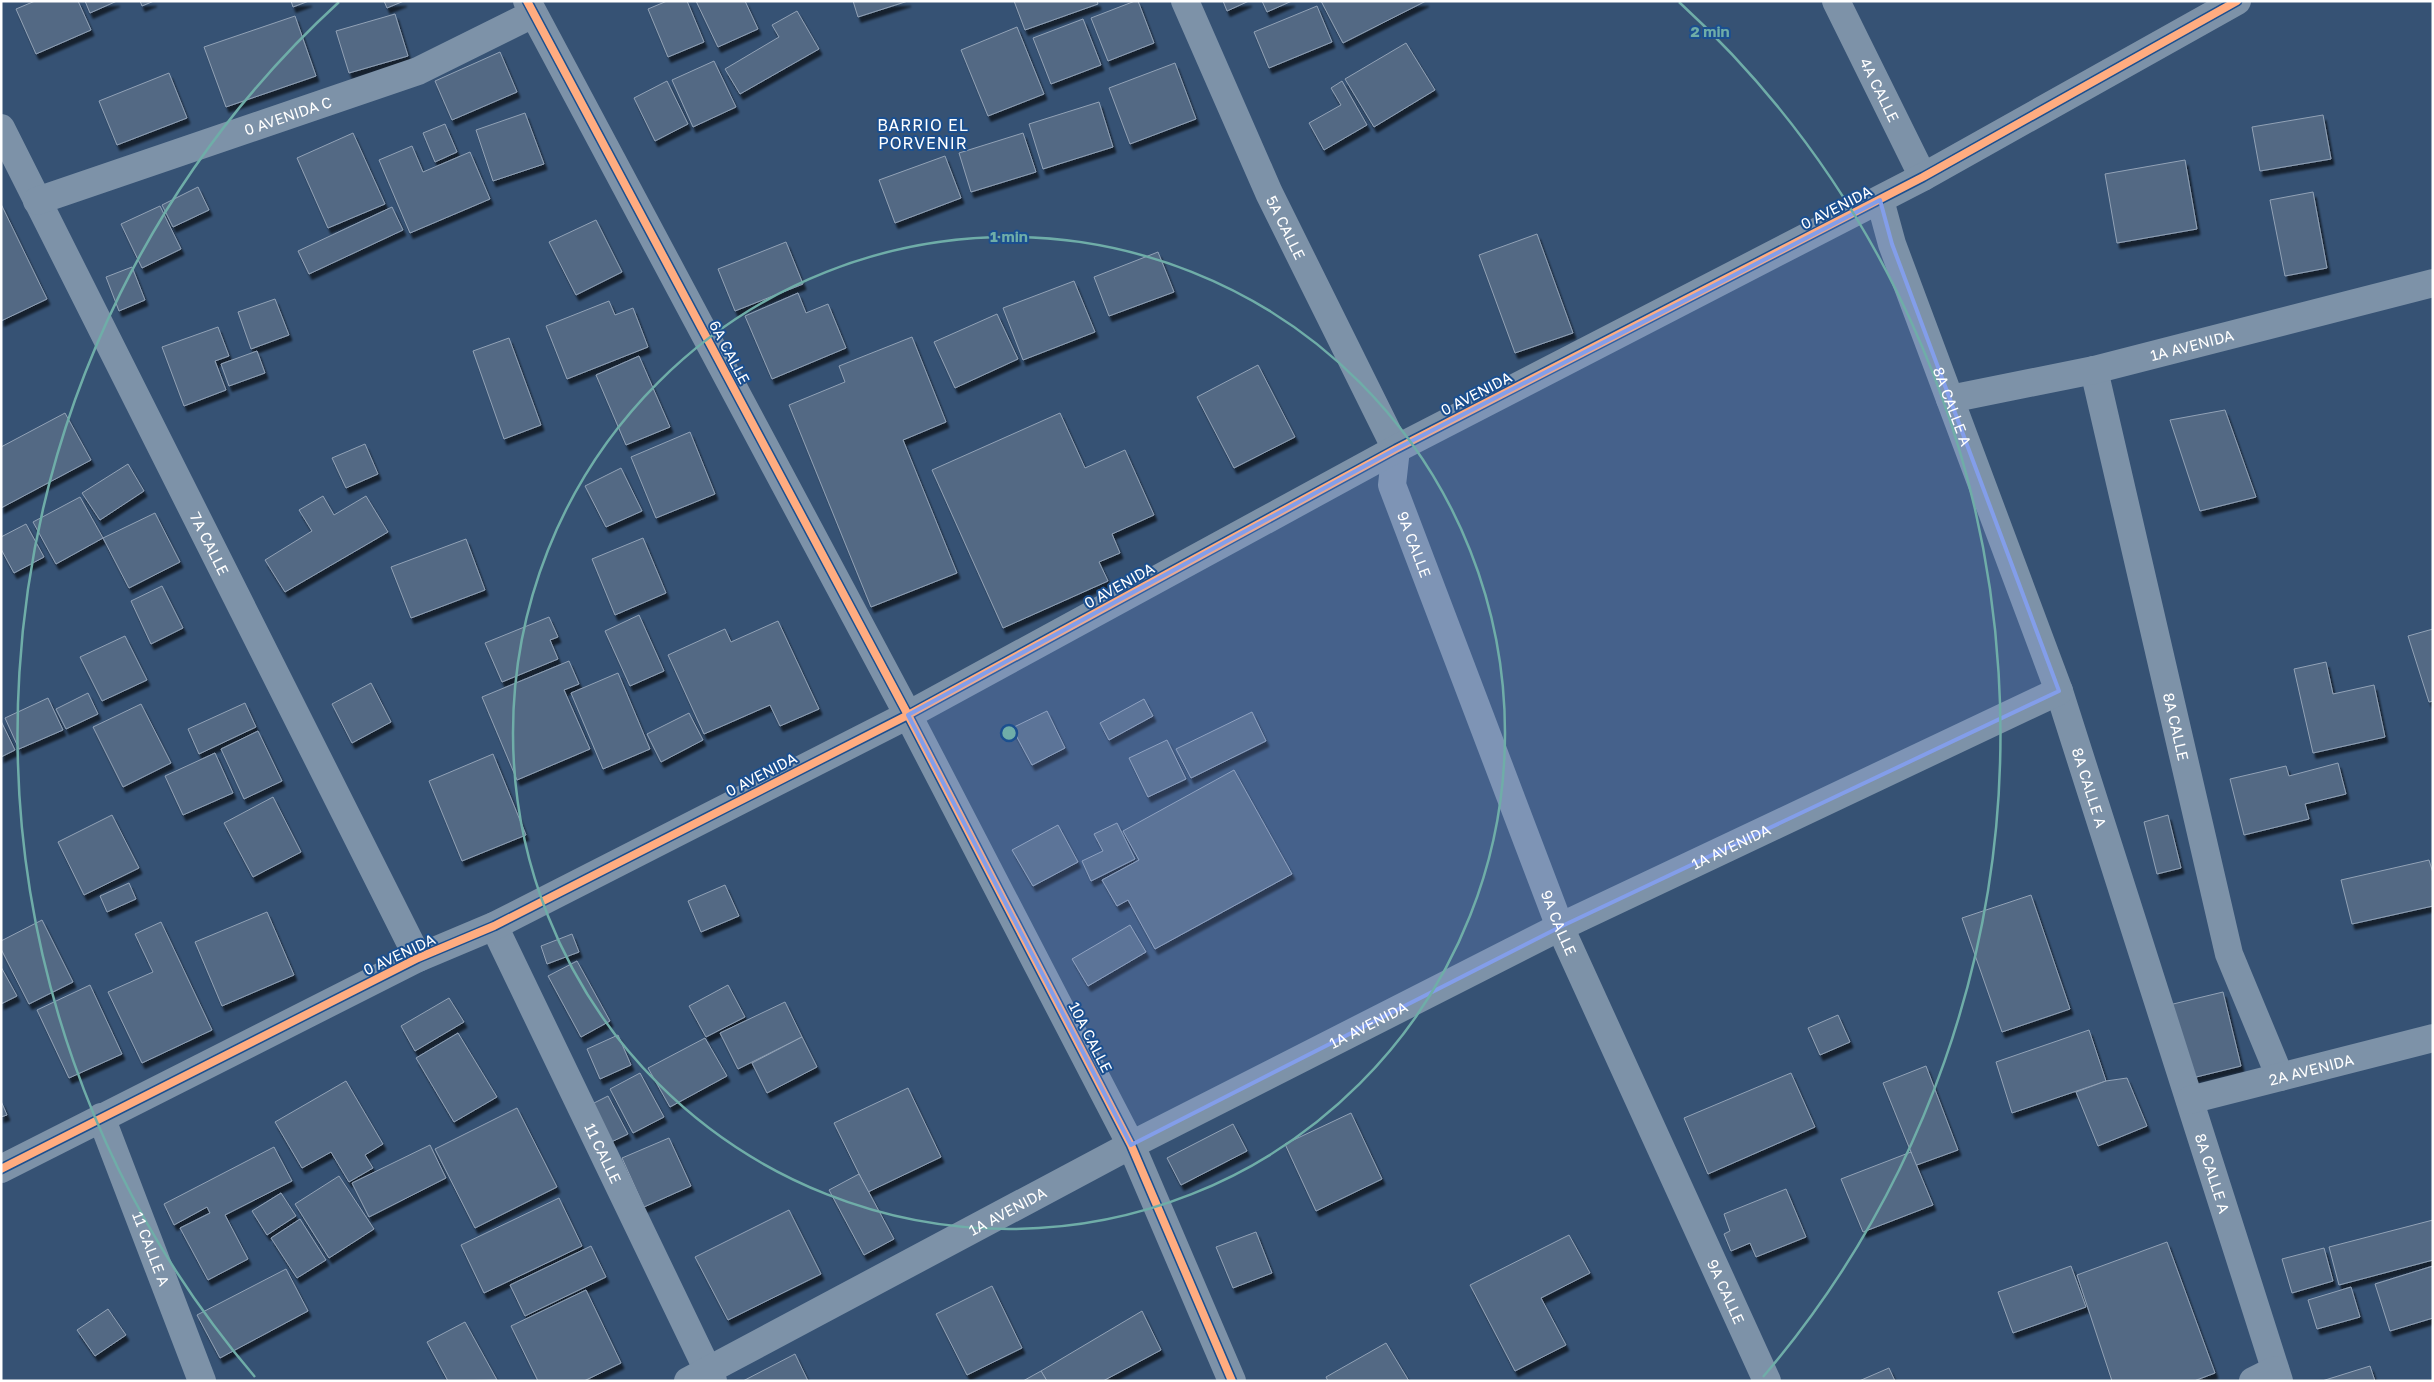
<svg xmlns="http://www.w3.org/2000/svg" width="2434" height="1382" viewBox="0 0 2434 1382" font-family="'Golos Text',sans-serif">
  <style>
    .building { fill: #526984; stroke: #92a2b6; filter: url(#shadow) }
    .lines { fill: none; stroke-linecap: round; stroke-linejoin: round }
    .minor { stroke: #7d92a8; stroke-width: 28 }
    .cycleway-casing { stroke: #1b4f8f; stroke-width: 11 }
    .cycleway { stroke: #ffac80; stroke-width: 8 }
    .marked { fill: #839eea; fill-opacity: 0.2; stroke: #839eea; stroke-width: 4; stroke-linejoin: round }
    .ring { fill: none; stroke: #6fada8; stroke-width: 2.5 }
    .labels { text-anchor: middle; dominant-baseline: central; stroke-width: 4; stroke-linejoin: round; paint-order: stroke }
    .street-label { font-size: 15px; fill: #fff; stroke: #1b4f8f }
    .neighbourhood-label { font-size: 16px; letter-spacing: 1px; fill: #fff; stroke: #1b4f8f }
    .centre { fill: #6fada8; stroke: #1b4f8f; stroke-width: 2.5 }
    .ring-label { font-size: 15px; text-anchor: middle; font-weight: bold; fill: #6fada8; stroke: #1b4f8f; stroke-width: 4; stroke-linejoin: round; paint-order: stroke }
  </style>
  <defs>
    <filter id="shadow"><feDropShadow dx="3" dy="5.5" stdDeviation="1" flood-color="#0009"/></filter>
  </defs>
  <rect width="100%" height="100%" fill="#365274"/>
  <g class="building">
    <path d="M35 1H78L91 30 36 54 16 9Z"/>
    <path d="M85 1H117L90 13Z"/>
    <path d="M140 1H154L142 6Z"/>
    <path d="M291 1H309L293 7Z"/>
    <path d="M384 1H404L387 8Z"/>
    <path d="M667 1H687L704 42 668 57 648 9Z"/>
    <path d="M696 1H745L758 29 718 47Z"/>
    <path d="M853 1H908L858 17Z"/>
    <path d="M1014 1H1097L1098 4 1025 30Z"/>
    <path d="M1135 1H1138L1154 43 1108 61 1091 18Z"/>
    <path d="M1223 1H1249L1227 11Z"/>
    <path d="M1262 1H1292L1267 12Z"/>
    <path d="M1321 1H1426L1343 43Z"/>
    <path d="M1317 6 1332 42 1269 68 1254 32Z"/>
    <path d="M797 11 819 49 740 94 725 69 779 37 772 25Z"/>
    <path d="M395 14 408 56 349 73 336 31Z"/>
    <path d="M295 16 316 76 226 107 204 47Z"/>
    <path d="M1083 19 1101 65 1051 84 1033 38Z"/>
    <path d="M1017 27 1044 94 988 116 961 50Z"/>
    <path d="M1406 43 1435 90 1374 127 1345 79Z"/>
    <path d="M500 52 517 92 452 120 435 81Z"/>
    <path d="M714 61 736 107 693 127 672 80Z"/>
    <path d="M1175 63 1196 119 1130 144 1109 88Z"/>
    <path d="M169 73 187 118 117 145 99 101Z"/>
    <path d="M667 81 688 124 655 141 634 98Z"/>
    <path d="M1342 81 1367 125 1324 150 1309 123 1341 105 1331 88Z"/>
    <path d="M1099 102 1113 147 1043 169 1029 124Z"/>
    <path d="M525 113 544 164 493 181 476 130Z"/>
    <path d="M2323 115 2331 159 2260 171 2252 127Z"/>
    <path d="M445 124 457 152 435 162 423 133Z"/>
    <path d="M353 133 385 204 328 228 297 158Z"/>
    <path d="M1023 133 1036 172 971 192 959 153Z"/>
    <path d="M412 146 423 172 470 152 490 199 410 233 379 160Z"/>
    <path d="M945 156 961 198 895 223 879 180Z"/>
    <path d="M2185 160 2197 229 2117 243 2105 174Z"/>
    <path d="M198 187 209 210 173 227 162 205Z"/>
    <path d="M2313 192 2327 268 2285 276 2270 200Z"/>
    <path d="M1 204 47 299 1 321Z"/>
    <path d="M160 206 181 249 142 268 121 224Z"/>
    <path d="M392 207 403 230 309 274 298 251Z"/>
    <path d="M596 220 622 272 576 295 549 242Z"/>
    <path d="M1537 234 1573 333 1515 353 1479 255Z"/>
    <path d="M786 242 803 284 735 311 718 269Z"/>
    <path d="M1158 252 1174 292 1109 316 1094 277Z"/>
    <path d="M132 267 145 300 119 311 106 277Z"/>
    <path d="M1074 281 1095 332 1023 360 1003 308Z"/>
    <path d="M798 293 806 313 828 304 846 348 772 379 745 316Z"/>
    <path d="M275 299 289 335 251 349 238 312Z"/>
    <path d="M609 301 615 315 633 308 648 347 567 379 546 326Z"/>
    <path d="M997 314 1018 359 955 388 934 342Z"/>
    <path d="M218 327 229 356 215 361 226 390 184 406 162 347Z"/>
    <path d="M912 337 946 422 903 440 957 573 871 607 789 405 845 382 839 366Z"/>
    <path d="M509 338 541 425 504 439 473 351Z"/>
    <path d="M257 351 265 373 229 386 221 364Z"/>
    <path d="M639 356 670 427 626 445 596 375Z"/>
    <path d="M1258 365 1295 437 1234 468 1197 397Z"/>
    <path d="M2225 410 2256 497 2200 511 2170 420Z"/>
    <path d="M65 413 91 460 1 508V447Z"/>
    <path d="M1060 413 1085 468 1125 450 1154 515 1112 534 1120 553 1099 562 1108 581 1003 628 932 470Z"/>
    <path d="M690 432 715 494 656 518 631 457Z"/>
    <path d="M365 444 378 474 346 488 332 458Z"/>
    <path d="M128 464 144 491 100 520 82 493Z"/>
    <path d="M621 468 642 511 606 527 585 486Z"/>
    <path d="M323 496 334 515 366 496 388 532 285 592 265 560 312 531 299 510Z"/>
    <path d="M80 497 103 538 56 564 33 522Z"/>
    <path d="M155 513 180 562 129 588 103 538Z"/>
    <path d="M26 524 44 557 14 573 1 549V537Z"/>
    <path d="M643 538 666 593 615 615 592 559Z"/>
    <path d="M466 539 485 590 411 618 391 567Z"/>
    <path d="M162 586 183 628 151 644 131 601Z"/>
    <path d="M639 615 664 671 630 686 605 631Z"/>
    <path d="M549 617 558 637 550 640 558 659 502 682 485 643Z"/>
    <path d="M778 621 819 709 780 726 770 705 704 734 668 655 725 629 731 642Z"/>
    <path d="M2433 629V701L2429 702 2408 636Z"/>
    <path d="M125 636 147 680 102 701 80 657Z"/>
    <path d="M569 661 579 684 564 690 590 749 517 780 482 697Z"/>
    <path d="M2326 662 2333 694 2374 685 2385 737 2313 753 2294 669Z"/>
    <path d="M618 673 650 749 603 769 571 693Z"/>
    <path d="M371 683 391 722 352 743 332 704Z"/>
    <path d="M88 693 98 714 66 729 56 709Z"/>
    <path d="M48 698 63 730 19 749 5 718Z"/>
    <path d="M1144 699 1153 716 1109 740 1100 723Z"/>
    <path d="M245 703 256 727 199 754 188 729Z"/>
    <path d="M141 704 171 763 123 787 93 727Z"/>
    <path d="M1047 711 1065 748 1032 765 1012 728Z"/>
    <path d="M1252 712 1266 741 1191 778 1176 749Z"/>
    <path d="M689 713 703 740 661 762 647 734Z"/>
    <path d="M1 721 15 750 1 757Z"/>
    <path d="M258 731 282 781 244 799 221 749Z"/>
    <path d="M1167 740 1186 779 1148 797 1129 758Z"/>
    <path d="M215 753 233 793 183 815 165 776Z"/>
    <path d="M493 754 526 835 462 861 429 781Z"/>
    <path d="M2338 763 2346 794 2305 804 2309 819 2244 835 2230 779 2286 766 2289 776Z"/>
    <path d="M1234 770 1292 874 1155 949 1128 900 1117 906 1102 880 1139 860 1123 831Z"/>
    <path d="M273 797 301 852 253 877 224 823Z"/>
    <path d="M112 815 139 868 84 895 58 842Z"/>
    <path d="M2168 815 2181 868 2157 874 2144 822Z"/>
    <path d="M1117 823 1135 859 1091 881 1082 861 1103 851 1094 834Z"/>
    <path d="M1058 825 1078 862 1033 886 1012 850Z"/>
    <path d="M2429 860 2433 873V906L2352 924 2341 880Z"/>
    <path d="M129 883 136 899 107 912 100 896Z"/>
    <path d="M725 885 739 916 701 932 688 901Z"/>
    <path d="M2031 895 2070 1009 2002 1032 1962 918Z"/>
    <path d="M267 912 294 975 222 1006 195 942Z"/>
    <path d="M42 920 73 982 29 1004 1 949V941Z"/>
    <path d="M161 922 212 1030 142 1063 108 992 153 972 135 934Z"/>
    <path d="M1130 925 1146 952 1088 986 1072 959Z"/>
    <path d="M572 934 579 952 547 964 541 946Z"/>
    <path d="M577 961 610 1021 581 1037 548 976Z"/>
    <path d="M1 967 17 996 1 1004Z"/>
    <path d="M90 985 122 1054 69 1078 37 1010Z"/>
    <path d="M728 985 745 1017 706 1037 689 1006Z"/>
    <path d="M2223 992 2241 1066 2188 1079 2169 1005Z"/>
    <path d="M449 998 464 1022 415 1051 401 1026Z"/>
    <path d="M785 1002 802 1037 738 1069 720 1033Z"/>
    <path d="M1838 1015 1850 1042 1820 1055 1808 1028Z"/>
    <path d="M2089 1030 2106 1081 2012 1113 1996 1062Z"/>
    <path d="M458 1033 497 1097 454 1122 416 1058Z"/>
    <path d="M618 1035 631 1065 600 1079 587 1049Z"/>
    <path d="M802 1037 817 1067 767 1093 752 1063Z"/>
    <path d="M705 1038 727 1076 670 1107 648 1068Z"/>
    <path d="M1926 1066 1958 1150 1914 1166 1911 1152 1883 1083Z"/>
    <path d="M640 1073 664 1117 633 1133 610 1089Z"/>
    <path d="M1791 1073 1815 1127 1708 1174 1684 1118Z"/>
    <path d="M2127 1078 2147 1126 2098 1146 2076 1092 2106 1081Z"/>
    <path d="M346 1081 383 1144 365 1155 373 1168 349 1182 331 1152 302 1168 275 1122Z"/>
    <path d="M908 1088 941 1157 868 1192 834 1123Z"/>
    <path d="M608 1096 628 1134 605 1145 586 1107Z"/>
    <path d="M1 1101 7 1115 1 1117Z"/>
    <path d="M517 1108 557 1187 475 1228 435 1149Z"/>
    <path d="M1351 1113 1382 1179 1316 1211 1285 1144Z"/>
    <path d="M1233 1124 1247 1151 1181 1185 1167 1158Z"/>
    <path d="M669 1138 691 1186 644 1207 622 1158Z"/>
    <path d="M430 1145 446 1178 369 1217 352 1183Z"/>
    <path d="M274 1147 292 1181 225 1215 248 1259 208 1280 180 1228 210 1213 207 1207 174 1225 164 1204Z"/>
    <path d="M1911 1152 1933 1205 1863 1232 1841 1179Z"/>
    <path d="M859 1174 894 1239 864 1255 829 1190Z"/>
    <path d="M339 1176 374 1229 329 1258 295 1204Z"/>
    <path d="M1786 1189 1806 1237 1756 1257 1750 1243 1731 1251 1724 1234 1730 1231 1724 1214Z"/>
    <path d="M281 1193 296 1216 267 1235 252 1211Z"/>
    <path d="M559 1198 582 1246 484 1293 461 1245Z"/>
    <path d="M789 1210 821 1274 728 1320 695 1257Z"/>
    <path d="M300 1219 326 1260 297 1278 271 1238Z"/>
    <path d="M2433 1220V1260L2339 1285 2329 1247Z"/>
    <path d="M1256 1232 1272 1273 1233 1288 1216 1247Z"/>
    <path d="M1569 1235 1590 1273 1541 1298 1566 1345 1515 1371 1470 1285Z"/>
    <path d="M2167 1242 2215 1373 2194 1381H2112L2077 1275Z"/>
    <path d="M591 1246 606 1277 525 1316 510 1285Z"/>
    <path d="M2324 1248 2333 1281 2292 1293 2282 1259Z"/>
    <path d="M2071 1266 2086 1307 2013 1333 1998 1292Z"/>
    <path d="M2433 1266V1318L2390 1331 2375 1284Z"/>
    <path d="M286 1269 308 1311 220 1358 197 1315Z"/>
    <path d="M992 1286 1022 1348 967 1375 936 1314Z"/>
    <path d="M2351 1287 2360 1317 2317 1329 2308 1300Z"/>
    <path d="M586 1290 621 1363 584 1381H538L511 1326Z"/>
    <path d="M108 1309 126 1335 95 1356 77 1330Z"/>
    <path d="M1142 1311 1161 1350 1103 1381H1047L1041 1371Z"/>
    <path d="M465 1322 497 1380 448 1381 427 1342Z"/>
    <path d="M1386 1343 1409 1381H1328L1326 1377Z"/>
    <path d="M795 1354 808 1381H743Z"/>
    <path d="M2370 1366 2375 1381H2322Z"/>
    <path d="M1889 1368 1895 1381H1859Z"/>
    <path d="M1041 1371 1047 1381H1023Z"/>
  </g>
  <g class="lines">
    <g class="minor">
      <path d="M527 1 908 715 1131 1145 1232 1381"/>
      <path id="s1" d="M1185 1 1269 193 1396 449 1392 485 1560 927 1767 1381"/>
      <path id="s2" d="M1836 1 1923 177"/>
      <path id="s3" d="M1 128 418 958"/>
      <path id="s4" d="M1880 200 1892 244 2059 691 2279 1381"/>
      <path id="s5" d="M37 201 418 71 533 14"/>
      <path id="s6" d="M2094 370 2229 954 2280 1077"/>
      <path id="s7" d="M1950 399 2094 370 2433 283"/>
      <path id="s8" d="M494 926 713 1381"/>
      <path id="s9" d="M2190 1100 2433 1038"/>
      <path id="s10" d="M101 1117 202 1381"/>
      <path d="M1 1169 418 958 494 926 908 715 1396 449 1923 177 2237 1"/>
      <path id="s11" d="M688 1381 1131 1145 1560 927 2059 691"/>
      <path d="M2253 1381 2275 1370"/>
    </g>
    <g class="cycleway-casing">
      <g id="cycleway">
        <path d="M527 1 908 715 1131 1145 1232 1381"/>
        <path d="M1 1169 418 958 494 926 908 715 1396 449 1923 177 2237 1"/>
      </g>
    </g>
    <use href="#cycleway" class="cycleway"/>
  </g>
  <path class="marked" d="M1880 200 1892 244 2059 691 1560 927 1131 1145 908 715 1396 449Z"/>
  <g class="ring">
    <circle cx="1009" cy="733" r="496"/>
    <path d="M255 1377A992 992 0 0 1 339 2M1679 2A992 992 0 0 1 1763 1377"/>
  </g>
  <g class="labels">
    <g class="street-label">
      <text stroke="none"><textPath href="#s2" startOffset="99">4A CALLE</textPath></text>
      <text stroke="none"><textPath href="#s5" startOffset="265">0 AVENIDA C</textPath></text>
      <text transform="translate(1836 207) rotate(-27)">0 AVENIDA</text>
      <text stroke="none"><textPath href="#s1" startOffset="248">5A CALLE</textPath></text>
      <text stroke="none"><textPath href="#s7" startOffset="248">1A AVENIDA</textPath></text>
      <text transform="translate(730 352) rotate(62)">6A CALLE</text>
      <text transform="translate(1476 393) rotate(-27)">0 AVENIDA</text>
      <text stroke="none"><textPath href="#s4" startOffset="219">8A CALLE A</textPath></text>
      <text stroke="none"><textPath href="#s3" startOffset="465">7A CALLE</textPath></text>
      <text stroke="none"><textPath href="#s1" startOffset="595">9A CALLE</textPath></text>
      <text transform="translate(1119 585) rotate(-29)">0 AVENIDA</text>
      <text stroke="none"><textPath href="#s6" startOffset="366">8A CALLE</textPath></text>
      <text transform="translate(761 774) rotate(-27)">0 AVENIDA</text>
      <text stroke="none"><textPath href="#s4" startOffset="624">8A CALLE A</textPath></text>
      <text stroke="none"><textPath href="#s11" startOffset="1172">1A AVENIDA</textPath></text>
      <text stroke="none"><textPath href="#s1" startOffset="1000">9A CALLE</textPath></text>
      <text transform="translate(399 954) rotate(-25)">0 AVENIDA</text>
      <text stroke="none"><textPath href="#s11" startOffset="768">1A AVENIDA</textPath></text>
      <text transform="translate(1091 1037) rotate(63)">10A CALLE</text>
      <text stroke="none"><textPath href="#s9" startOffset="125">2A AVENIDA</textPath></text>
      <text stroke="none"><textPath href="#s8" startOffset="252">11 CALLE</textPath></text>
      <text stroke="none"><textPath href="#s4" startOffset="1029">8A CALLE A</textPath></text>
      <text stroke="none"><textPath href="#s11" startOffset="362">1A AVENIDA</textPath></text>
      <text stroke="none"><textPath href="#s10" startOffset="141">11 CALLE A</textPath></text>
      <text stroke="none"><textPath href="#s1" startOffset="1405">9A CALLE</textPath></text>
    </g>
    <g class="neighbourhood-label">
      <text x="923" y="125">BARRIO EL<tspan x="923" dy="18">PORVENIR</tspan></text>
    </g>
  </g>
  <circle cx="1009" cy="733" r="8" class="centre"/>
  <g class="ring-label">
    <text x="1710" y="37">2 min</text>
    <text x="1009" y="242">1 min</text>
  </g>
  <rect width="2434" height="1382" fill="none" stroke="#ffffff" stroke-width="5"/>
</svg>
